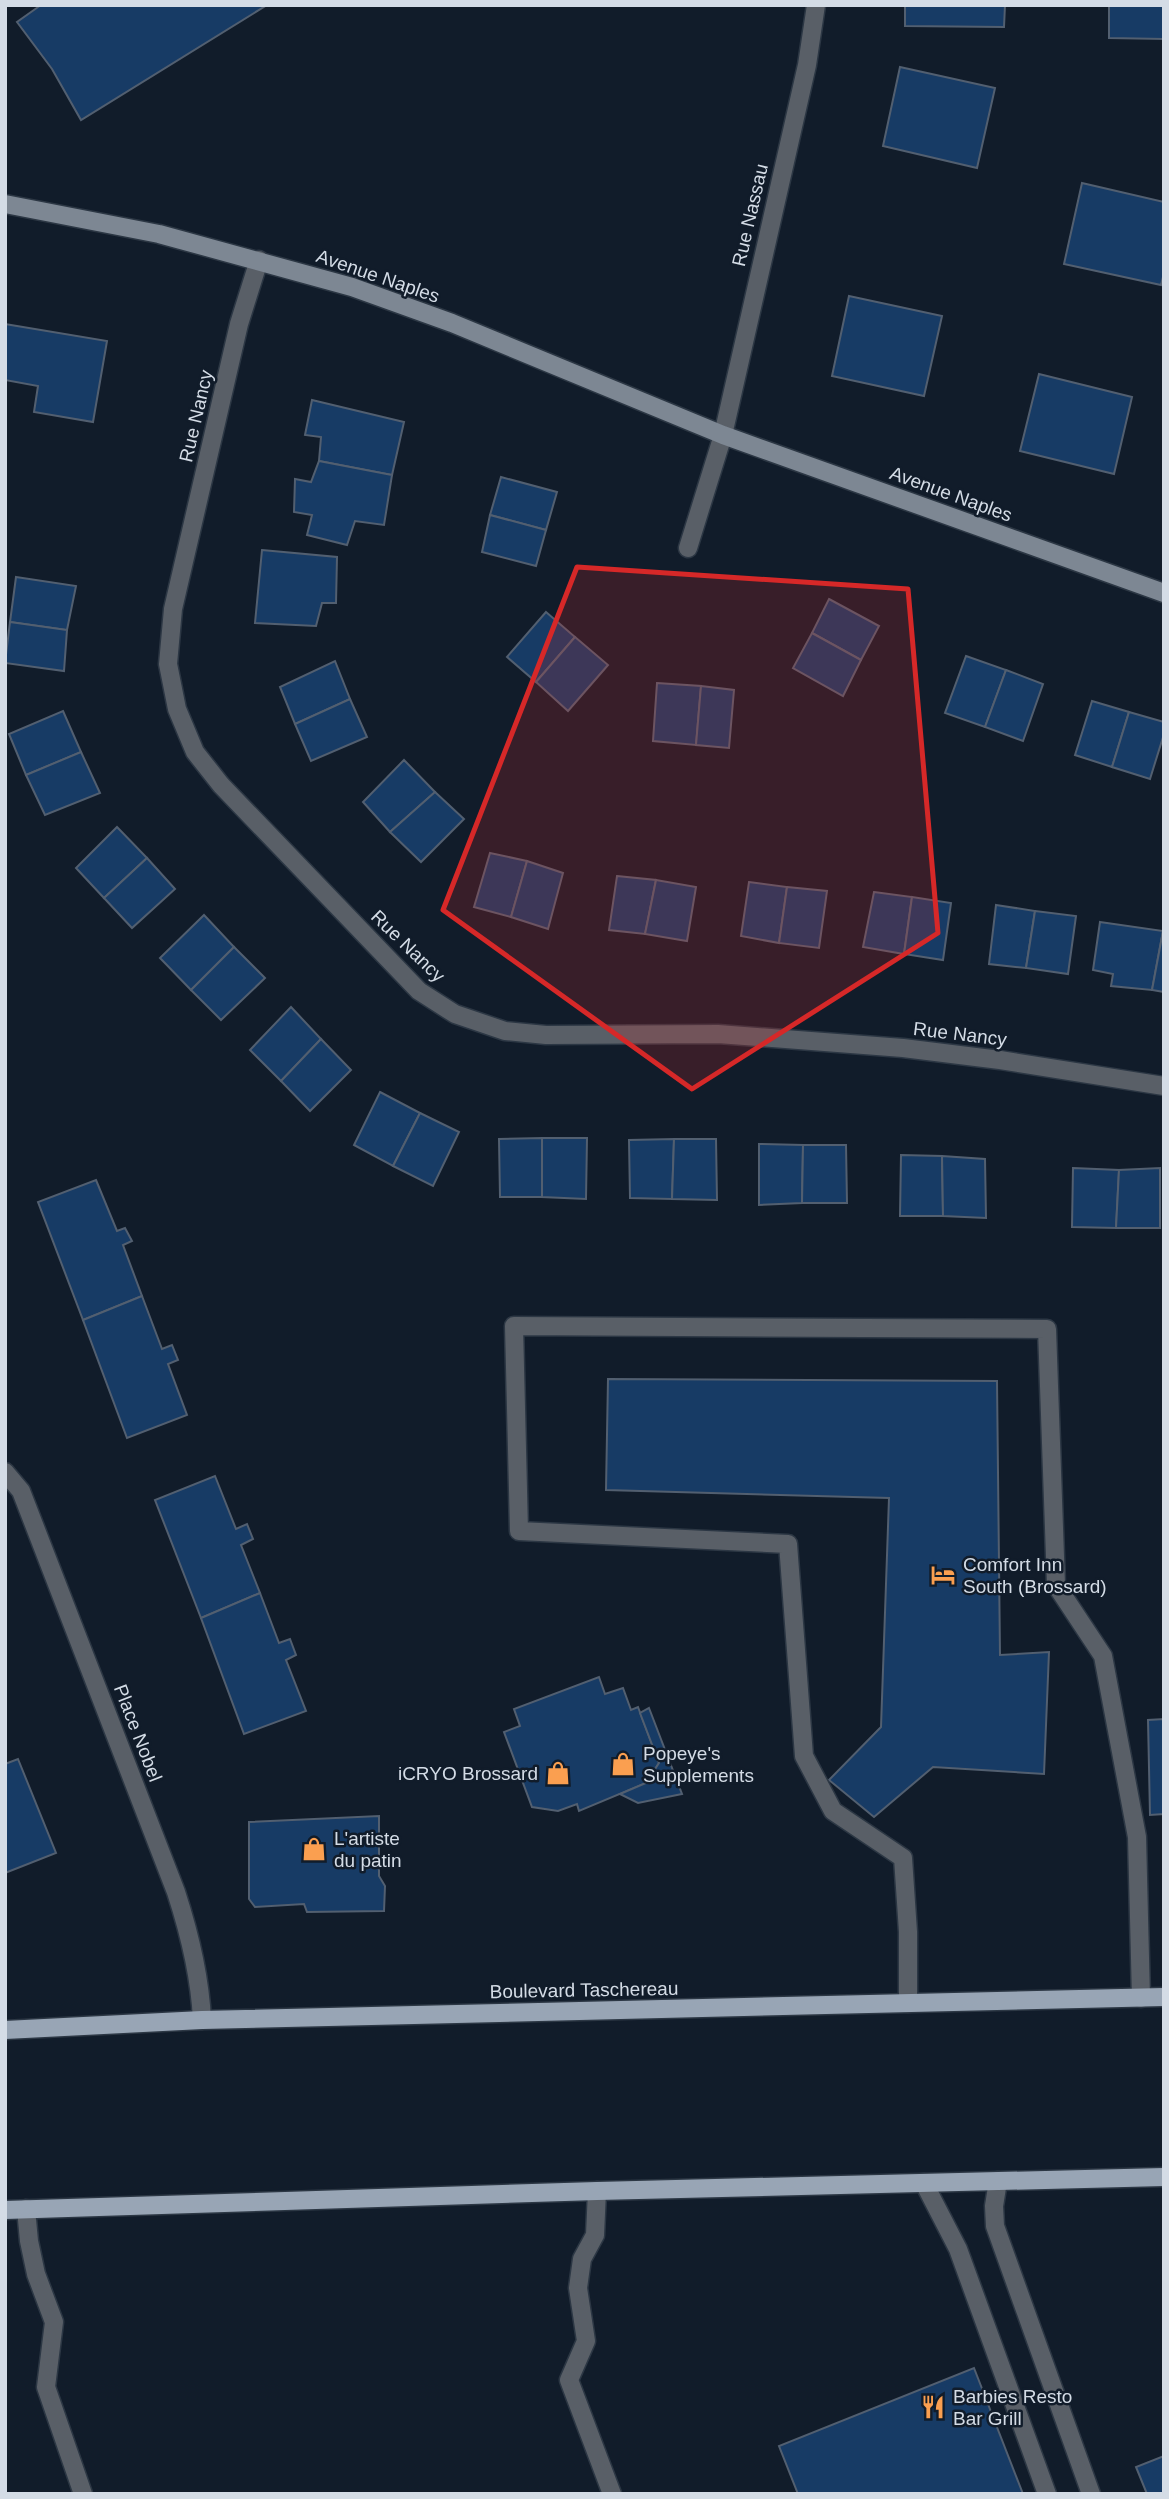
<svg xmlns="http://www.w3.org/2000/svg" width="1169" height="2499" viewBox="0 0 1169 2499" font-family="Arial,sans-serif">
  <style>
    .building { fill: #173b65; stroke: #525f70; stroke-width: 2 }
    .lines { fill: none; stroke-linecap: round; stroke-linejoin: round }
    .lane-casing { stroke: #2c3744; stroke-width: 21 }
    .street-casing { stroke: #2c3744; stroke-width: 21 }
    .secondary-casing { stroke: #2c3744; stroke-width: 21 }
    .primary-casing { stroke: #2c3744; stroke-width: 21 }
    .lane { stroke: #595f67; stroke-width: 18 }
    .street { stroke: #595f67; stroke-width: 18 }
    .secondary { stroke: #7d8793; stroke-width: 18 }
    .primary { stroke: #98a5b5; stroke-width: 18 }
    .marked { fill: #d62828; fill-opacity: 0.2; stroke: #d62828; stroke-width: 5; stroke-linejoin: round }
    .labels { text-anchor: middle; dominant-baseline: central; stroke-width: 5; stroke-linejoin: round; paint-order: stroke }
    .street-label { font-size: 19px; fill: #d4dce6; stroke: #111c2a }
    .poi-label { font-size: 19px; fill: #d4dce6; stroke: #111c2a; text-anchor: start }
  </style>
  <rect width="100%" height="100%" fill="#111c2a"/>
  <g class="building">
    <path d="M41 5H267L81 120 52 69 17 22Z"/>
    <path d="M905 5H1005L1004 27 905 26Z"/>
    <path d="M1109 5H1164V39L1109 38Z"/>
    <path d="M900 67 995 88 977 168 883 146Z"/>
    <path d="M1082 183 1164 202V273L1161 285 1064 264Z"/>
    <path d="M849 296 942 316 924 396 832 376Z"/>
    <path d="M5 324 107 341 93 422 34 412 38 386 5 380Z"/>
    <path d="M1039 374 1132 397 1114 474 1020 451Z"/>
    <path d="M312 400 404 422 392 475 319 461 321 437 305 435Z"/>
    <path d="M319 461 392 475 384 525 355 521 347 545 307 535 312 515 294 512 295 479 311 482Z"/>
    <path d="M501 477 557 492 546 530 490 515Z"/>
    <path d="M490 515 546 530 536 566 482 552Z"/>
    <path d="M262 550 337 557 336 603H322L316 626 255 623Z"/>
    <path d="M16 577 76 586 67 630 10 622Z"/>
    <path d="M829 599 879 626 861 660 812 633Z"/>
    <path d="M546 612 575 637 536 682 507 657Z"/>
    <path d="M10 622 67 630 64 671 5 663Z"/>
    <path d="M812 633 861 660 843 696 793 668Z"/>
    <path d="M575 637 608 665 568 711 536 682Z"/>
    <path d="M966 656 1006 670 985 727 945 713Z"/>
    <path d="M335 661 350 699 295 724 280 687Z"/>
    <path d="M1006 670 1043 684 1023 741 985 727Z"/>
    <path d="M657 683 701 686 696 745 653 741Z"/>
    <path d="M701 686 734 690 729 748 696 745Z"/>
    <path d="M350 699 367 737 311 761 295 724Z"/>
    <path d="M1092 701 1129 712 1112 767 1075 755Z"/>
    <path d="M63 711 81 752 26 775 9 734Z"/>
    <path d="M1129 712 1164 722V734L1150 779 1112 767Z"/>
    <path d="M81 752 100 793 45 815 26 775Z"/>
    <path d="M404 760 435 792 390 832 363 802Z"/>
    <path d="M435 792 464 819 421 862 390 832Z"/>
    <path d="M117 827 147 858 104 898 76 868Z"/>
    <path d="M490 853 527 861 511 917 474 907Z"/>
    <path d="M147 858 175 889 132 928 104 898Z"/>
    <path d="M527 861 563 873 548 929 511 917Z"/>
    <path d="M617 876 656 880 645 934 609 930Z"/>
    <path d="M656 880 696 887 687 941 645 934Z"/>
    <path d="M749 882 787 887 779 943 741 936Z"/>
    <path d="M787 887 827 891 819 948 779 943Z"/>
    <path d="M874 892 912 897 904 954 863 947Z"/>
    <path d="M912 897 951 903 943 960 904 954Z"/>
    <path d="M996 905 1035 911 1026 968 989 964Z"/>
    <path d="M1035 911 1076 916 1068 974 1026 968Z"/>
    <path d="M204 915 234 947 191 990 160 958Z"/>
    <path d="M1100 922 1163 931 1152 990 1111 986 1113 974 1093 970Z"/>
    <path d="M1163 931H1164V992L1152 990Z"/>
    <path d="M234 947 265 978 221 1020 191 990Z"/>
    <path d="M291 1007 321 1039 281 1081 250 1050Z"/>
    <path d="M321 1039 351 1070 310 1111 281 1081Z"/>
    <path d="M380 1092 420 1113 393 1166 354 1145Z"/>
    <path d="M420 1113 459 1132 433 1186 393 1166Z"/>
    <path d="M542 1138V1197H500L499 1139Z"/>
    <path d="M542 1138H587L586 1199 542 1197Z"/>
    <path d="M674 1139 672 1199 630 1198 629 1140Z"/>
    <path d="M674 1139H716L717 1200 672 1199Z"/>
    <path d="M759 1144 803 1145 802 1203 759 1205Z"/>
    <path d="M803 1145H846L847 1203H802Z"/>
    <path d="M901 1155 942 1156 943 1216H900Z"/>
    <path d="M942 1156 985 1159 986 1218 943 1216Z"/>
    <path d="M1073 1168 1119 1170 1116 1228 1072 1227Z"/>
    <path d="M1160 1168V1228H1116L1119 1170Z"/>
    <path d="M96 1180 117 1231 125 1228 132 1241 123 1245 142 1296 83 1320 38 1202Z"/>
    <path d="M142 1296 162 1349 172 1345 178 1360 168 1364 187 1415 127 1438 83 1320Z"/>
    <path d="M608 1379 997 1381 1000 1655 1049 1652 1044 1774 933 1767 874 1817 829 1780 881 1727 889 1498 606 1490Z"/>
    <path d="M215 1476 236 1529 247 1524 253 1539 241 1545 260 1593 201 1618 155 1500Z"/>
    <path d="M260 1593 279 1643 290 1639 296 1655 286 1660 306 1711 244 1734 201 1618Z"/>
    <path d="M599 1677 605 1694 623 1688 631 1710 638 1707 659 1763 646 1783 579 1811 577 1804 558 1811 532 1807 504 1732 520 1726 514 1709Z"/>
    <path d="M649 1708 682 1794 638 1803 620 1794 646 1783 659 1763 640 1713Z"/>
    <path d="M1164 1719V1814L1150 1815 1148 1720Z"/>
    <path d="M18 1759 56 1853 5 1873V1764Z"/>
    <path d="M379 1816V1876L385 1886 384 1911 307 1912 304 1904 255 1907 249 1899V1822Z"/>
    <path d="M974 2368 1023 2494H798L779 2446Z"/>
    <path d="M1164 2456V2494H1147L1136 2467Z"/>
  </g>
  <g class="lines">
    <g class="lane-casing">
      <g id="lane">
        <path d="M908 2003V1932L903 1858 833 1811 804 1756 788 1544 519 1531 514 1326 1047 1329 1056 1585 1103 1656 1137 1837 1141 1998"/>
        <path d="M998 2181 994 2206 995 2226 1091 2494"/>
        <path d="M924 2183 958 2249 1047 2494"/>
        <path d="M597 2191 595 2235 582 2259 578 2288 586 2341 569 2380 612 2494"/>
        <path d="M26 2209 29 2241 36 2274 54 2322 46 2387 83 2494"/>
      </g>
    </g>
    <g class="street-casing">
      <g id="street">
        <path d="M259 260 239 324 173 609 168 664 177 709 195 752 221 785 419 991 455 1014 505 1031 546 1035 718 1034 903 1048 1000 1060 1164 1086"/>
        <path d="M688 548 723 435 807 65 816 5"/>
        <path d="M5 1472 21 1491 176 1892C190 1935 200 1976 202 2020"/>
      </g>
    </g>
    <g class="secondary-casing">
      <path id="secondary" d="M5 204 159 234 352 287 452 323 723 435 1164 593"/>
    </g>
    <g class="primary-casing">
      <g id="primary">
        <path d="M5 2030 202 2020 1164 1997"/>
        <path d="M5 2210 597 2191 1164 2177"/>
      </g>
    </g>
    <use href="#lane" class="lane"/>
    <use href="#street" class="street"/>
    <use href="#secondary" class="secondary"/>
    <use href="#primary" class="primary"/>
  </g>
  <path class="marked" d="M577 567 908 589 938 933 692 1089 443 910Z"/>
  <defs>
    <g id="hotel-bare" transform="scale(1.89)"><path d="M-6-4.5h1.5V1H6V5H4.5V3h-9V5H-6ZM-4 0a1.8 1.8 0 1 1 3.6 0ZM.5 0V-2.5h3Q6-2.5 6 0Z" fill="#fa9f50" stroke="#111c2a" stroke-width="2.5" paint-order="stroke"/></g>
    <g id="shop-bare" transform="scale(1.89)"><path d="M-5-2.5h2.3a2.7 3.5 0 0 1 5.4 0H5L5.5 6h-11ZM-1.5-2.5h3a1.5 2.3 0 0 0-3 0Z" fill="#fa9f50" stroke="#111c2a" stroke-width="2.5" paint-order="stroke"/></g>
    <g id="restaurant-bare" transform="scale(1.89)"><path d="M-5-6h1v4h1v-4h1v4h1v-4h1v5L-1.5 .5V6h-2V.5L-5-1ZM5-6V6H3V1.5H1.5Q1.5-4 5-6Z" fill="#fa9f50" stroke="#111c2a" stroke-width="2.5" paint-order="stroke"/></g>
  </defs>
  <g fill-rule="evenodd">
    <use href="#hotel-bare" x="943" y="1575"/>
    <use href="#shop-bare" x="623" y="1764"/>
    <use href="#shop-bare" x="558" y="1773"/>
    <use href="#shop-bare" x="314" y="1849"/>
    <use href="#restaurant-bare" x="933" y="2407"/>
  </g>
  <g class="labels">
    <g class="street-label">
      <text transform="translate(750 215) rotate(-77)">Rue Nassau</text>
      <text transform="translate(378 276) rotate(19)">Avenue Naples</text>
      <text transform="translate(196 416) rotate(-77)">Rue Nancy</text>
      <text transform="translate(951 494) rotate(20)">Avenue Naples</text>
      <text transform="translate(408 946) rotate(44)">Rue Nancy</text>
      <text transform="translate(960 1034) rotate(7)">Rue Nancy</text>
      <text transform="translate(138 1733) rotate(69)">Place Nobel</text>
      <text transform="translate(584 1990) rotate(-1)">Boulevard Taschereau</text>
    </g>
    <g class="poi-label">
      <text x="963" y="1564">Comfort Inn<tspan x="963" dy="22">South (Brossard)</tspan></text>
      <text x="643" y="1753">Popeye's<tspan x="643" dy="22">Supplements</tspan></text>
      <text x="538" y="1773" text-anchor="end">iCRYO Brossard</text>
      <text x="334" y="1838">L'artiste<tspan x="334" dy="22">du patin</tspan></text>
      <text x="953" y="2396">Barbies Resto<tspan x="953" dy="22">Bar Grill</tspan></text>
    </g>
  </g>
  <rect width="1169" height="2499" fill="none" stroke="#d4dce6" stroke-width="14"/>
</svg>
